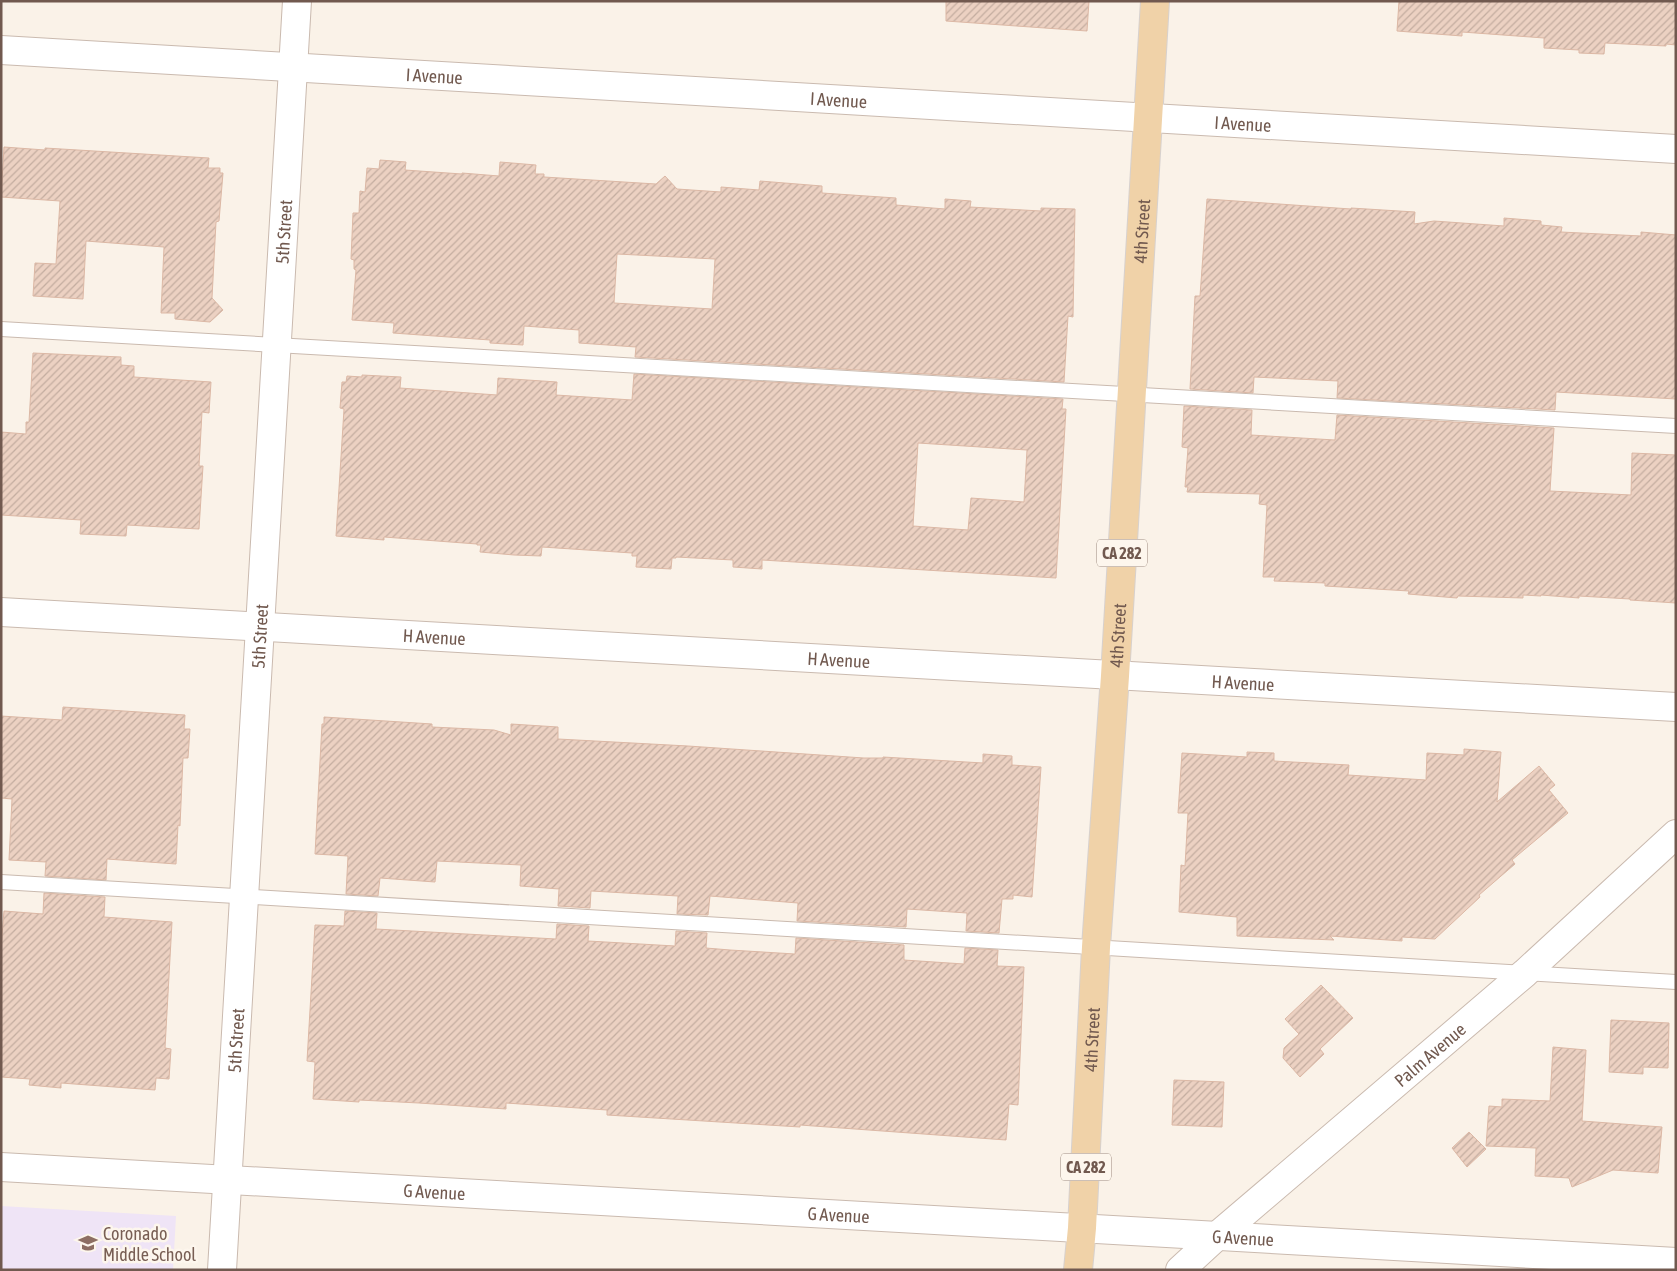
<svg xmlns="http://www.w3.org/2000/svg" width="1677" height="1271" viewBox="0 0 1677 1271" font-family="'Asap Condensed',sans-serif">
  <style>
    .education { fill: #efe4f6 }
    .building { fill: url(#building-hatch); stroke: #dcb8a5; fill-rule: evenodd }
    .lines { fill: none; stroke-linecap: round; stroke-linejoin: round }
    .service-casing { stroke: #cabaaf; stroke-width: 16 }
    .minor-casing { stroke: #cabaaf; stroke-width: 30 }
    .tertiary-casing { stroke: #cabaaf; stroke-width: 30 }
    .primary-casing { stroke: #d7d1ce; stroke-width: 30 }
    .service { stroke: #fff; stroke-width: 14 }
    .minor { stroke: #fff; stroke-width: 28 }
    .tertiary { stroke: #fff; stroke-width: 28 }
    .primary { stroke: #f0d2a8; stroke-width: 28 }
    .labels { text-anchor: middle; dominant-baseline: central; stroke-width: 5; stroke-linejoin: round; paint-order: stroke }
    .shield { fill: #fdf6ed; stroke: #9b887e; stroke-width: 1 }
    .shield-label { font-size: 16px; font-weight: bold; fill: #71594f }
    .street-label { font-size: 18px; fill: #71594f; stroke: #fdf6ed }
    .education-label { font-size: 18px; fill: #785e54; stroke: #fdf6ed; text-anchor: start }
  </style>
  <defs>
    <pattern id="building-hatch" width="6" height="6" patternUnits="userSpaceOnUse" patternTransform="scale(1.25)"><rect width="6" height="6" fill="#ecd1c2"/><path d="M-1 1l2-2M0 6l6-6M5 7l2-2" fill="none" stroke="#c4ada0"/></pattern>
  </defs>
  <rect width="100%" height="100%" fill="#faf2e8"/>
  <path class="education" d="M1 1206 176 1216 173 1270H1Z"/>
  <g class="building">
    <path d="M946 1H1089L1087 31 946 21Z"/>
    <path d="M1399 1H1676V45L1666 44V46L1605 43 1604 54 1579 53V50L1544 48V38L1462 32V36L1397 31Z"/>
    <path d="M4 147 45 150V148L209 158 208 168H220V173H223L219 221 216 222 212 298 223 310 210 322 175 319V313H161L164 247 86 241 83 299 33 296 35 263 56 264 60 201 1 197Z"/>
    <path d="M380 160 406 162 405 170 462 174V173L499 176 500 162 536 165 535 174H544V177L656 184 665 176 677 189 721 192V187L759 190 760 181 822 186V193L896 198V205L945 209V199L971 201 970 207 1041 211V208L1075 209 1073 317 1068 316 1064 382 635 357 636 347 579 343V330L524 326 523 345 490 343V340L393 333 394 323 352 320 356 270 354 269V260L351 259 353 213H359L360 191 365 192 367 168 379 169ZM617 254 715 259 712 309 614 303Z"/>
    <path d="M1207 199 1351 209V208L1415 212 1414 224 1434 221 1504 226V218L1541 221V225L1562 227 1561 232 1641 236V232L1676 235V399L1556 392 1555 410 1337 398 1338 381 1254 377 1253 393 1190 389 1195 296H1200Z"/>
    <path d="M33 353 121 357V365L134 366V377L211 382 209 413 202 412 199 466H203L199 529 127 525 126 536 80 534 81 520 1 515V432L26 434V422H29Z"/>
    <path d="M634 374 1063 399 1062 409H1066L1056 578 762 560V569L733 567V560L676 557V558H672L671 569 636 567 637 556H632V553L542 547 541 556 514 555 480 552 481 545H477V544L384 537V540L336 536 344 409 340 408 342 382H346L347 376 362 377V375L401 377 400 388 497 395 498 378 557 382 556 395 632 400ZM918 443 1027 450 1024 502 971 498 968 530 913 526Z"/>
    <path d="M1184 406 1252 410 1251 435 1335 440 1337 415 1554 428 1550 491 1631 495 1632 453 1676 455V603L1630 600V599L1579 596V598L1541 595V596L1523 595V598L1458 596 1457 598 1408 594 1409 591 1325 586V583L1274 581 1275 577H1263L1267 505 1259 504 1260 494 1187 492 1188 487H1185L1188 448 1182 447Z"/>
    <path d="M63 707 185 715 184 729H190L188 758H183L180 826 178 825 176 864 107 859 106 880 45 876 46 862 9 860 12 799 1 798V716L62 720Z"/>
    <path d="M324 717 432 724V727L494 730 511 735V724L558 727V739L688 746 864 758H883V757L983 763V754L1012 756V765L1041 767 1032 897 1013 895V899H1002L999 933 966 931 967 913 907 909 906 927 797 921 798 903 710 896 708 915 677 914 678 896 591 891 590 908 558 906 559 889 520 886 521 865 437 861 435 882 380 878 378 896 346 894 348 856 315 854 322 724H324Z"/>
    <path d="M1464 749 1501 752 1497 802 1539 766 1555 785 1549 790 1568 813 1512 860 1515 864 1479 895 1480 897 1435 939 1402 937V941L1330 936 1334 940 1237 936V917L1179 912 1181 865 1185 866 1188 813H1178L1182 753 1247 757V752L1274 753V761L1349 765 1348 775 1426 780 1427 753 1464 755Z"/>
    <path d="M44 893 105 897 104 917 172 922 165 1048 171 1049 169 1079 156 1078 155 1090 61 1083V1088L29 1085 30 1079 1 1077V947L4 911 43 914Z"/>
    <path d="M345 911 377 913 376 929 556 939 557 924 589 926 588 941 675 946 676 931 707 933 706 948 730 950 795 954 796 938 904 945V960L964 964 965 948 998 950 997 966 1024 967 1018 1105 1009 1104 1006 1140 800 1125V1127L607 1115V1110L506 1103V1109L419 1103 359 1100V1102L313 1099 315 1062 307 1061 315 925 344 926Z"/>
    <path d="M1321 985 1353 1018 1320 1049 1324 1054 1300 1077 1283 1058 1284 1048 1299 1034 1285 1019Z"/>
    <path d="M1611 1020 1669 1023 1668 1068 1643 1067V1074L1609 1072Z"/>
    <path d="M1553 1047 1586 1050 1582 1121 1662 1127 1658 1173 1613 1170 1572 1187 1569 1178 1535 1176 1536 1148 1486 1146 1489 1106 1502 1107V1099L1550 1101Z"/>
    <path d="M1174 1080 1224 1082 1222 1127 1172 1125Z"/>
    <path d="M1469 1132 1486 1149 1467 1167 1452 1148Z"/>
  </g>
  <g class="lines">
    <g class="service-casing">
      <g id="service">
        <path d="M1 329 1676 426"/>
        <path d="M1 882 1676 982"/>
      </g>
    </g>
    <g class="minor-casing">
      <g id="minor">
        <path id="s1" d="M1 50 1676 149"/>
        <path id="s2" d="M1 612 1676 707"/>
        <path id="s3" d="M1 1167 1676 1262"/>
        <path id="s4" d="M222 1270 297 1"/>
      </g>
    </g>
    <g class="tertiary-casing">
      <g id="tertiary">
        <path id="s5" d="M1180 1270 1217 1236 1525 973 1676 834"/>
      </g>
    </g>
    <g class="primary-casing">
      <g id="primary">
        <path id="s6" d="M1078 1270 1082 1228 1096 947 1115 676 1155 1"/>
      </g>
    </g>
    <use href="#service" class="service"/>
    <use href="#minor" class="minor"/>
    <use href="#tertiary" class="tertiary"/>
    <use href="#primary" class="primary"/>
  </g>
  <defs>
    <g id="school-bare" transform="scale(1.5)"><path d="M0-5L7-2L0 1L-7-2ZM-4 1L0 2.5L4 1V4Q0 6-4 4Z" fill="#8d6e63" stroke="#fdf6ed" stroke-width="2.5" paint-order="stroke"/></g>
  </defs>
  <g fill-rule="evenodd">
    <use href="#school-bare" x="88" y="1243"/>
  </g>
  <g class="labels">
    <g class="shield">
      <rect x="1097" y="539.5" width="50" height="27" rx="4"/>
      <rect x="1061" y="1153.5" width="50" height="27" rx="4"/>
    </g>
    <g class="shield-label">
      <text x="1122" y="553">CA 282</text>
      <text x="1086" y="1167">CA 282</text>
    </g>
    <g class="street-label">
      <text stroke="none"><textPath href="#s1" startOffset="434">I Avenue</textPath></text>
      <text stroke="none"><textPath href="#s1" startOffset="839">I Avenue</textPath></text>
      <text stroke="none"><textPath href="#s1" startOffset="1244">I Avenue</textPath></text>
      <text stroke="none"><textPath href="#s4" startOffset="1040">5th Street</textPath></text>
      <text stroke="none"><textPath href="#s6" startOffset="1041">4th Street</textPath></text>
      <text stroke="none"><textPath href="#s4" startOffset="635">5th Street</textPath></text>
      <text stroke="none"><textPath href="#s6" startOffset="636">4th Street</textPath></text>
      <text stroke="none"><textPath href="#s2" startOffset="434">H Avenue</textPath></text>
      <text stroke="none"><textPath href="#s2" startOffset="839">H Avenue</textPath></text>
      <text stroke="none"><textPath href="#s2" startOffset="1244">H Avenue</textPath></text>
      <text stroke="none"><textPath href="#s4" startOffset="230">5th Street</textPath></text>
      <text stroke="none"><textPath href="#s6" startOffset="231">4th Street</textPath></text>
      <text stroke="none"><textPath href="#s5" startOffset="330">Palm Avenue</textPath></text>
      <text stroke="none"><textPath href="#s3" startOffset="434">G Avenue</textPath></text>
      <text stroke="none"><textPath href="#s3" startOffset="839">G Avenue</textPath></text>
      <text stroke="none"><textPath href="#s3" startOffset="1244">G Avenue</textPath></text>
    </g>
    <g class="education-label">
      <text x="103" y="1233">Coronado<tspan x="103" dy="21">Middle School</tspan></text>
    </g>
  </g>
  <rect width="1677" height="1271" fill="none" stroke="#71594f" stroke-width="5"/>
</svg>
